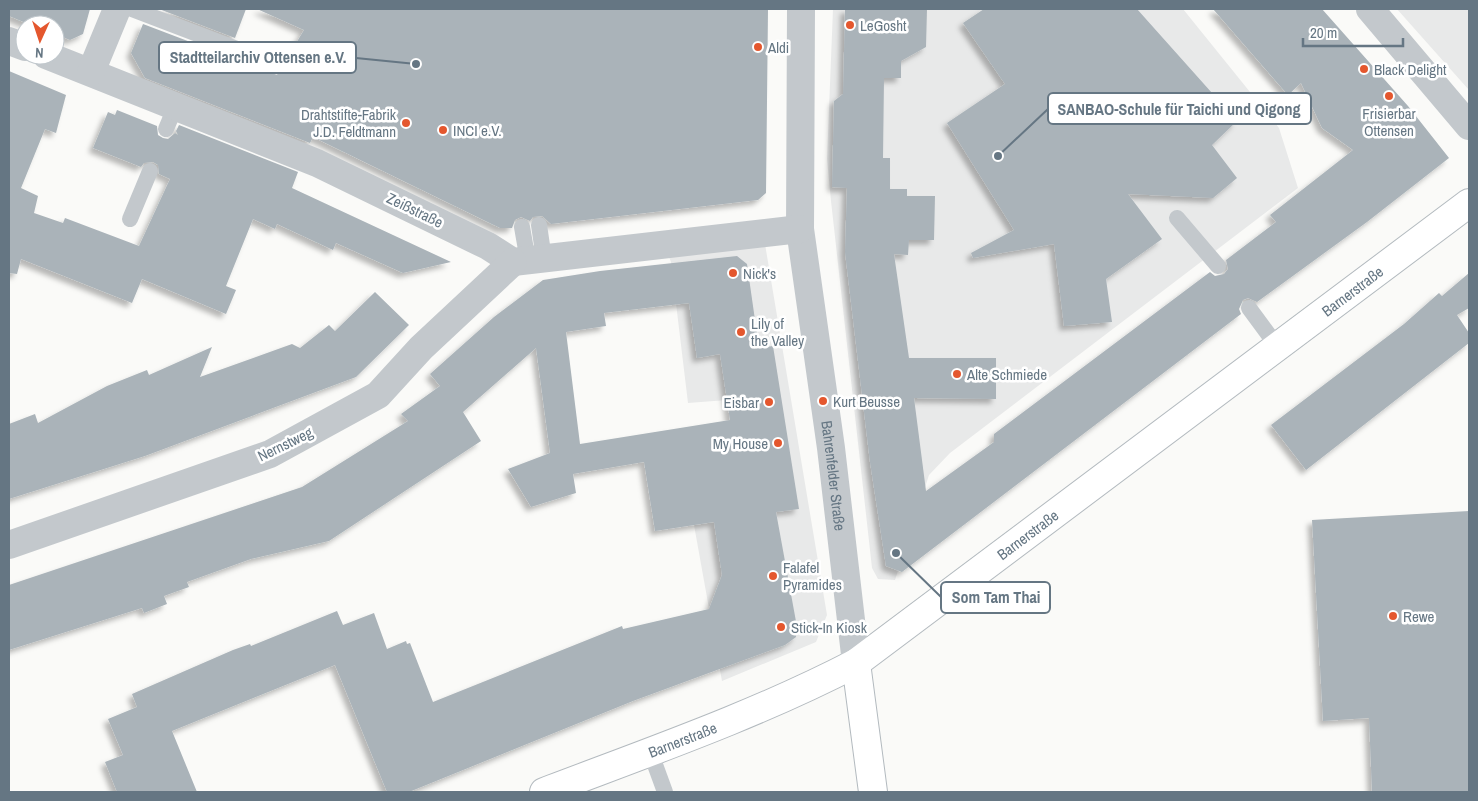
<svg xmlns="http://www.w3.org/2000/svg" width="1478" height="801" viewBox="0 0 1478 801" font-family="'Archivo Narrow',sans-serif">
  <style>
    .built { fill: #e8e9e9 }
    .building { fill: #aab3b9; fill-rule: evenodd; filter: url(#shadow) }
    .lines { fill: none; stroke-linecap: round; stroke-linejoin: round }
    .secondary-casing { stroke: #b3babf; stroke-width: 30 }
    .lane { stroke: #c3c8cc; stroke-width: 16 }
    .street { stroke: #c3c8cc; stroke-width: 28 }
    .secondary { stroke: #fff; stroke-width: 28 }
    .poi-dot { fill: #e4572e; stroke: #fff; stroke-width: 2 }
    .labels { text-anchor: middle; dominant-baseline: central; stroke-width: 5; stroke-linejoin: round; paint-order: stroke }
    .poi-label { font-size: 15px; fill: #657683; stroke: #fff; text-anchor: start }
    .street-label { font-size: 15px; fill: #657683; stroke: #fff }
    .leader { fill: none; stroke: #657683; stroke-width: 2 }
    .callout-dot { fill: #657683; stroke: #fff; stroke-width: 2 }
    .callout { fill: #fff; stroke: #657683; stroke-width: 2 }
    .callout-label { font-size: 16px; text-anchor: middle; font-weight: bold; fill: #657683 }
  </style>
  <defs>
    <filter id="shadow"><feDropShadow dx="-4.5" dy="4.5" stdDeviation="2.5" flood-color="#0004"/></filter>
  </defs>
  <rect width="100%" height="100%" fill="#fafaf8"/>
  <g class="built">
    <path d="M833 9H1183L1279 128 1298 188 950 453 929 475 895 580 878 579 872 568 831 201 827 159Z"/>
    <path d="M1397 9H1469V90Z"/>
    <path d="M765 244 827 615 816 642 722 681 694 525 746 517 727 400 688 403 671 262 668 254Z"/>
  </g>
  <g class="building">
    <path d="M9 9H90L83 34 70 40 55 34V25H31L9 16Z"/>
    <path d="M159 9H246L235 38Z"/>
    <path d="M257 9H768L766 193 758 200 551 224 542 216 533 217 530 221 521 217 515 220 512 228H500L313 137 310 143 145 78 131 53 143 24 277 75 304 30Z"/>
    <path d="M845 9H927L926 47 901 61V78H884L883 158H890V189H907V196H935L934 240H909L908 255 894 254 909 358H996V399L914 398 926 491 994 442V434L1210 272 1215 276 1224 274 1228 269 1226 260 1276 222 1270 215 1353 150 1322 128 1301 83 1288 95 1213 9H1322L1408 106 1449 158 1367 222 1257 302 1248 298 1243 300 1239 309 1241 314 902 572 886 566 870 462 845 252 847 188 832 187 834 101 843 94Z"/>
    <path d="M984 9H1137L1237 121 1212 145 1237 178 1213 198 1128 194 1162 239 1106 279 1112 322 1064 326 1054 244 973 258 971 253 1014 230 947 123 1005 84 963 23Z"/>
    <path d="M9 71 66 95 56 133 45 129 21 188 38 196 34 213 63 223 65 218 139 246 170 179 159 174 158 165 153 162 144 163 141 167 93 148 108 112 115 115 117 110 157 126 158 135 163 138 168 139 175 133 178 135 176 131 179 125 298 172 292 188 451 262 403 273 336 243 333 250 277 224 275 229 253 219 226 286 236 290 226 314 142 279 132 303 21 259 17 274 9 273Z"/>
    <path d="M737 256 747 264 759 348 773 346 799 509 776 512 797 627 796 637 785 645 633 701 409 792H387L335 665 172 731 197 792H117L105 762 123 755 108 719 137 707 132 694 233 650 250 644 251 646 337 611 343 625 374 613 387 649 406 641 407 644 410 643 433 702 622 626 623 629 709 609 722 575 714 522 655 531 644 462 573 474 576 493 531 507 508 469 550 453 536 348 463 412 481 441 329 541 251 559 187 582 189 587 164 596 167 604 144 613 142 608 9 650V585L302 487 408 421 401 414 440 386 430 374 494 317 543 280 600 271ZM689 303 697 358 720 354 730 420 580 444 566 332 606 326 604 313Z"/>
    <path d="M1469 273V308L1457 315 1469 333V343L1306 470 1271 425 1404 324 1439 293 1442 296Z"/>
    <path d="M375 292 409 325 356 377 145 456 9 499V424L35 414 38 423 107 386 147 370 149 375 212 347 200 377 292 344 300 348 329 325 335 331Z"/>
    <path d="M1469 511V792H1372L1369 718 1323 721 1312 520Z"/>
  </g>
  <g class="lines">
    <g class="secondary-casing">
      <g id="secondary">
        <path d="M856 663 873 792"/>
        <path id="s2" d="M544 792C649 752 756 715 856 663L1469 203"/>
      </g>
    </g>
    <g class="lane">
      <path d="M132 9 242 51"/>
      <path d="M166 129 176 105"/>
      <path d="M1177 218 1218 266"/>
      <path d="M130 219 150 171"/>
      <path d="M539 225 544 259"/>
      <path d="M522 227 528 261"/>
      <path d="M1249 308 1277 346"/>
      <path d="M650 751 665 792"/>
    </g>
    <g class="street">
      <path id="s1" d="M801 9 800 229 831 448 856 663"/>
      <path d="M1370 9 1469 126"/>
      <path d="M9 41 25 47"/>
      <path d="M46 55 317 163 488 246 513 262 800 229"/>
      <path d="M91 72 117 9"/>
      <path d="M9 545 270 454 378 395 421 348 513 262"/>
    </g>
    <use href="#secondary" class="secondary"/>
  </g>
  <g class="poi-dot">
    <circle cx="850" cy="25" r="5"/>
    <circle cx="758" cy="47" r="5"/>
    <circle cx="1364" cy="69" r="5"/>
    <circle cx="1389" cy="96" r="5"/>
    <circle cx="406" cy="123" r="5"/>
    <circle cx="443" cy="130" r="5"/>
    <circle cx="733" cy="273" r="5"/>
    <circle cx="741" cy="332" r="5"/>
    <circle cx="957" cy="374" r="5"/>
    <circle cx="823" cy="401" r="5"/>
    <circle cx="769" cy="402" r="5"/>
    <circle cx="778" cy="443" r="5"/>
    <circle cx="773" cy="576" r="5"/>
    <circle cx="1393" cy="616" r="5"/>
    <circle cx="781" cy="627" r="5"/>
  </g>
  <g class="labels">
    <g class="poi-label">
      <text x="860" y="25">LeGosht</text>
      <text x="768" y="47">Aldi</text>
      <text x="1374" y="69">Black Delight</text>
      <text x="1389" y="113" text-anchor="middle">Frisierbar<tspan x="1389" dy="17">Ottensen</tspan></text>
      <text x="396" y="114" text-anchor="end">Drahtstifte-Fabrik<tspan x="396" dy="17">J.D. Feldtmann</tspan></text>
      <text x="453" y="130">INCI e.V.</text>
      <text x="743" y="273">Nick's</text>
      <text x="751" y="323">Lily of<tspan x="751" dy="17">the Valley</tspan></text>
      <text x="967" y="374">Alte Schmiede</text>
      <text x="833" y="401">Kurt Beusse</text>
      <text x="759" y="402" text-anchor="end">Eisbar</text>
      <text x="768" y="443" text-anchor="end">My House</text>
      <text x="783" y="567">Falafel<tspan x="783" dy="17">Pyramides</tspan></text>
      <text x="1403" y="616">Rewe</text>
      <text x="791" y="627">Stick-In Kiosk</text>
    </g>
    <g class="street-label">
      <text transform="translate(415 210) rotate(26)">Zeißstraße</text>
      <text stroke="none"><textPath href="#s2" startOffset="958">Barnerstraße</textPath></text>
      <text transform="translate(285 444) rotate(-26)">Nernstweg</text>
      <text stroke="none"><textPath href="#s1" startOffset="469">Bahrenfelder Straße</textPath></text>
      <text stroke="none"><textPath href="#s2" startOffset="552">Barnerstraße</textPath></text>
      <text stroke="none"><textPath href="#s2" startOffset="148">Barnerstraße</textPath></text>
    </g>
  </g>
  <path class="leader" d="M416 64L356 58M998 156L1048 109M896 553L941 597"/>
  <g class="callout-dot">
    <circle cx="416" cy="64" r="5"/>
    <circle cx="998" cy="156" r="5"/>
    <circle cx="896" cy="553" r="5"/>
  </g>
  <g class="callout">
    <rect x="159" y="42" width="197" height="31" rx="5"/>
    <rect x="1048" y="93" width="263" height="31" rx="5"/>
    <rect x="941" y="582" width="109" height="31" rx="5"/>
  </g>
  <g class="callout-label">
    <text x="258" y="63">Stadtteilarchiv Ottensen e.V.</text>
    <text x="1179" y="115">SANBAO-Schule für Taichi und Qigong</text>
    <text x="996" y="603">Som Tam Thai</text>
  </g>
  <rect width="1478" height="801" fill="none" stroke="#657683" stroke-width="20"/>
  <g transform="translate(40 40) rotate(183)"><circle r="24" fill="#ffffff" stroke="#c1c8cd"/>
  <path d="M0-4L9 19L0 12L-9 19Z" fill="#e4572e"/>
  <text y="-8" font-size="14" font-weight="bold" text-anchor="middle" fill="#657683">N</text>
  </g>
  <path d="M1303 38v8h100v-8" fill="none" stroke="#657683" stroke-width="2.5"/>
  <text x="1310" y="38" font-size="15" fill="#657683" stroke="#ffffff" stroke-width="4" paint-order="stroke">20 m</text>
</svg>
